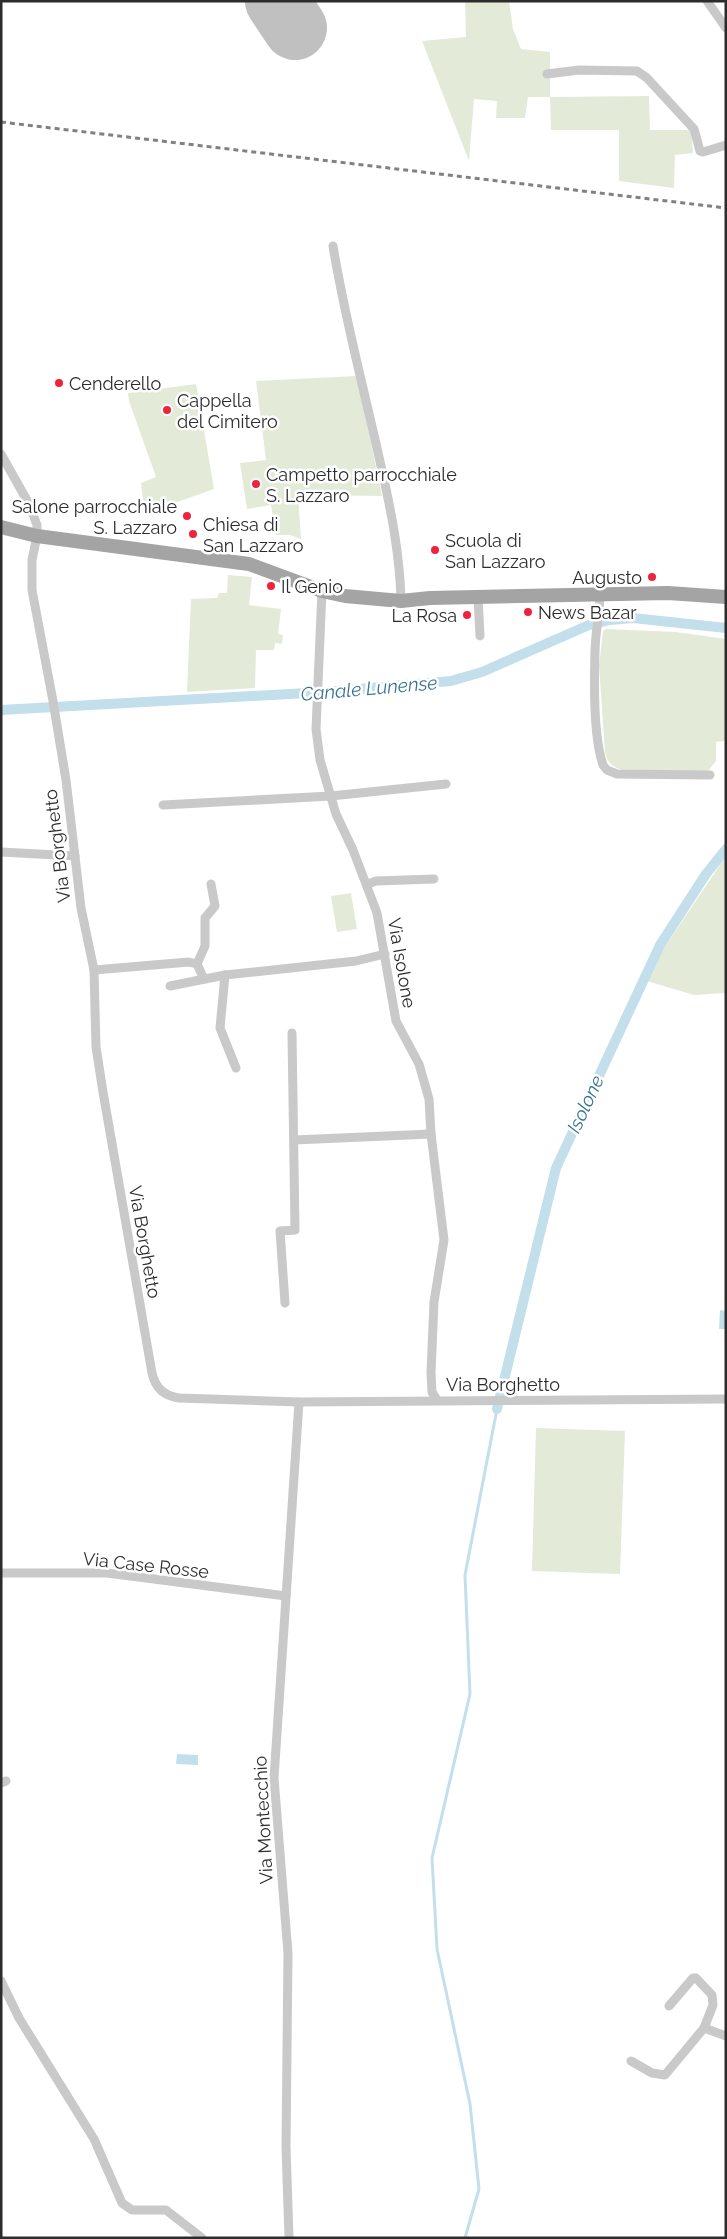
<svg xmlns="http://www.w3.org/2000/svg" width="727" height="2239" viewBox="0 0 727 2239" font-family="Raleway,sans-serif">
  <style>
    .green { fill: #e3ebd8 }
    .water { fill: #c3dfec }
    .lines { fill: none; stroke-linecap: round; stroke-linejoin: round }
    .stream { stroke: #c3dfec; stroke-width: 3 }
    .canal { stroke: #c3dfec; stroke-width: 10 }
    .runway { stroke: #c0c0c0; stroke-width: 64 }
    .street { stroke: #c9c9c9; stroke-width: 9 }
    .primary { stroke: #a4a4a4; stroke-width: 14 }
    .rail { stroke: #818181; stroke-width: 3; stroke-dasharray: 5 4; stroke-linecap: butt }
    .poi-dot { fill: #ee233e; stroke: #fff; stroke-width: 2 }
    .labels { text-anchor: middle; dominant-baseline: central; stroke-width: 5; stroke-linejoin: round; paint-order: stroke }
    .poi-label { font-size: 18px; fill: #2c2c2c; stroke: #fff; text-anchor: start }
    .street-label { font-size: 18px; fill: #2c2c2c; stroke: #fff }
    .water-label { font-size: 19px; font-style: italic; fill: #377391; stroke: #fff }
  </style>
  <rect width="100%" height="100%" fill="#fff"/>
  <g class="green">
    <path d="M465 1H509L513 29 521 49 550 52V97L649 96 650 130H691L693 153 675 155 674 188 619 181V130H551L550 97H528L525 118H496L497 101 474 99 469 161 422 41 466 37Z"/>
    <path d="M357 376 382 496 298 495 301 539 290 535H276L271 505 247 509 240 463 266 460 256 381Z"/>
    <path d="M196 384 214 489 166 506 144 507 141 483 156 477 129 401 128 393Z"/>
    <path d="M228 575 252 577 249 605 281 609 278 634 283 635 282 644 275 643 274 650H256L255 688 187 692 191 599 217 598 219 593H227Z"/>
    <path d="M606 629 676 632 726 639V736L724 741 716 742V761L708 771H623C612 766 608 764 605 752L599 666 603 631Z"/>
    <path d="M726 856V993L694 995 647 981 660 954Z"/>
    <path d="M351 893 357 929 337 932 331 896Z"/>
    <path d="M536 1428 625 1431 620 1574 532 1571Z"/>
  </g>
  <g class="water">
    <path d="M720 1310 726 1311V1329H719Z"/>
    <path d="M177 1754 198 1755V1765L176 1764Z"/>
  </g>
  <g class="lines">
    <path class="stream" d="M465 2238 479 2189 470 2104 437 1949 432 1858 470 1694 465 1575 497 1409"/>
    <g class="canal">
      <path d="M1 710 325 692 451 681 482 672 589 625 610 620 633 618 726 628"/>
      <path d="M497 1409 556 1168 660 945 706 874 726 849"/>
    </g>
    <path class="runway" d="M277 1 295 28"/>
    <g class="street">
      <path d="M707 1 726 28"/>
      <path d="M547 74 579 70 637 71 647 78 694 129 700 151 703 152 726 145"/>
      <path d="M333 246C345 320 365 393 381 466 391 510 400 555 401 601"/>
      <path d="M1 454 29 504 37 525V536L32 560V590L53 701 66 780 81 908 94 970 96 1047 103 1092 152 1373C155 1387 164 1396 179 1398L299 1402 726 1399"/>
      <path d="M322 591 316 729 320 760 336 814 353 850 377 913 396 1021 419 1064 429 1099 431 1134 444 1240 434 1302 431 1373 432 1392 437 1400"/>
      <path d="M600 594C600 614 595 633 595 652 594 683 593 736 603 765L607 770 617 774 710 775"/>
      <path d="M478 597 480 636"/>
      <path d="M163 805 331 796 446 784"/>
      <path d="M1 852 75 856"/>
      <path d="M368 884 376 881 434 879"/>
      <path d="M94 970 189 962 197 964"/>
      <path d="M225 975 220 1028 236 1068"/>
      <path d="M204 979 197 964 205 946V918L215 906 211 884"/>
      <path d="M170 986 225 975 356 961 385 954"/>
      <path d="M294 1140 431 1134"/>
      <path d="M285 1303 280 1231 295 1230 292 1033"/>
      <path d="M1 1573H107L286 1596"/>
      <path d="M1 1783 6 1781"/>
      <path d="M1 1981 19 2018 94 2139 122 2203 132 2210H166L202 2238"/>
      <path d="M669 2006 693 1978H696L712 1995 713 2005 704 2028"/>
      <path d="M631 2061 652 2073 665 2075 704 2028 726 2036"/>
      <path d="M289 2238 286 2147 288 1953 274 1778 299 1402"/>
    </g>
    <path class="primary" d="M1 527 37 536 249 564 322 591 345 596 401 601 430 598 668 593 726 597"/>
    <path class="rail" d="M1 122 726 208"/>
  </g>
  <g class="poi-dot">
    <circle cx="59" cy="383" r="5"/>
    <circle cx="167" cy="410" r="5"/>
    <circle cx="256" cy="484" r="5"/>
    <circle cx="187" cy="516" r="5"/>
    <circle cx="193" cy="534" r="5"/>
    <circle cx="435" cy="550" r="5"/>
    <circle cx="652" cy="577" r="5"/>
    <circle cx="271" cy="586" r="5"/>
    <circle cx="528" cy="612" r="5"/>
    <circle cx="467" cy="615" r="5"/>
  </g>
  <g class="labels">
    <g class="poi-label">
      <text x="69" y="383">Cenderello</text>
      <text x="177" y="400">Cappella<tspan x="177" dy="21">del Cimitero</tspan></text>
      <text x="266" y="474">Campetto parrocchiale<tspan x="266" dy="21">S. Lazzaro</tspan></text>
      <text x="177" y="506" text-anchor="end">Salone parrocchiale<tspan x="177" dy="21">S. Lazzaro</tspan></text>
      <text x="203" y="524">Chiesa di<tspan x="203" dy="21">San Lazzaro</tspan></text>
      <text x="445" y="540">Scuola di<tspan x="445" dy="21">San Lazzaro</tspan></text>
      <text x="642" y="577" text-anchor="end">Augusto</text>
      <text x="281" y="586">Il Genio</text>
      <text x="538" y="612">News Bazar</text>
      <text x="457" y="615" text-anchor="end">La Rosa</text>
    </g>
    <g class="street-label">
      <text transform="translate(57 846) rotate(-97)">Via Borghetto</text>
      <text transform="translate(402 963) rotate(80)">Via Isolone</text>
      <text transform="translate(145 1242) rotate(80)">Via Borghetto</text>
      <text x="503" y="1384">Via Borghetto</text>
      <text transform="translate(146 1565) rotate(6)">Via Case Rosse</text>
      <text transform="translate(263 1820) rotate(-93)">Via Montecchio</text>
    </g>
    <g class="water-label">
      <text transform="translate(369 688) rotate(-5)">Canale Lunense</text>
      <text transform="translate(585 1104) rotate(-65)">Isolone</text>
    </g>
  </g>
  <rect width="727" height="2239" fill="none" stroke="#2c2c2c" stroke-width="5"/>
</svg>
